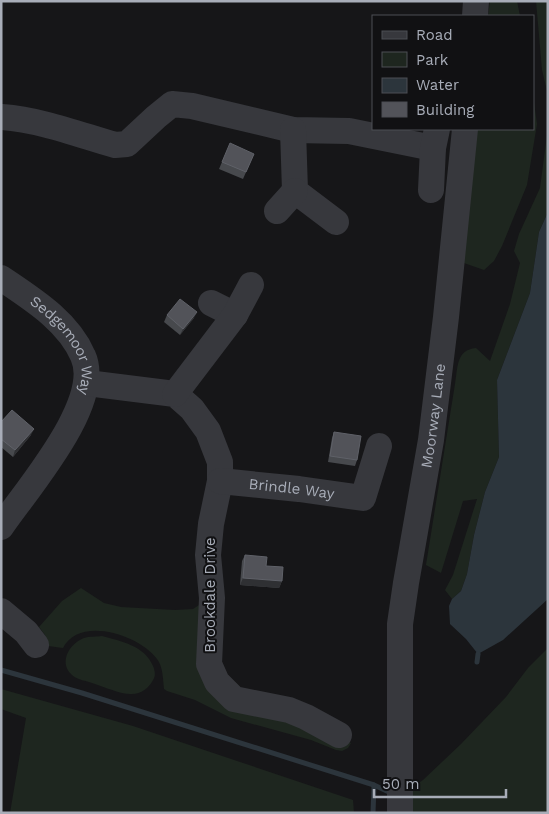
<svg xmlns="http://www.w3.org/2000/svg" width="549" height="814" viewBox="0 0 549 814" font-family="'Work Sans',sans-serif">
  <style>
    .green { fill: #1e261f }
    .water { fill: #2c353c }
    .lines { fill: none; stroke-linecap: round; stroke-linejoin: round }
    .stream { stroke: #2c353c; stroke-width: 5 }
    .minor { stroke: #37383d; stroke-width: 26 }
    .wall { fill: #47494d }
    .shaded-wall { fill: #2f3033 }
    .building { fill: #525359; stroke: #5f6168 }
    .labels { text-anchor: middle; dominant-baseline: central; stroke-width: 4; stroke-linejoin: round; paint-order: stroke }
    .street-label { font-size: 15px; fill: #a8adb8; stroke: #111113 }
  </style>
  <rect width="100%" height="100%" fill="#161618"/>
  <g class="green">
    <path d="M490 1H517L520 16H488Z"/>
    <path d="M536 1H548V95L542 70Z"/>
    <path d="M533 95 537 124 527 185 502 246 494 261 484 270 461 262 475 129H533Z"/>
    <path d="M548 99V212L539 232 530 293 497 380 499 457 485 492 474 535 467 574 461 591 452 599 445 590 453 575 477 499 463 501 441 573 426 565 455 384C458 367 456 350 476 348L490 361 510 304 520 263 514 251 519 234 540 188 547 135Z"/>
    <path d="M81 588 104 603 121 607 175 610 193 609 199 605 202 653 271 714 351 743 348 748 342 751 336 750 311 740 231 718 195 700 167 691 164 689C163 680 163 666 157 659 140 635 79 615 63 648L48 646 45 635 39 627 62 601Z"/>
    <path d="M102 636C121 641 145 646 153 666 155 671 156 676 153 680 149 688 141 694 132 694 123 695 104 687 95 684 88 681 76 680 71 674 59 662 69 644 84 638 89 636 97 637 102 636Z"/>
    <path d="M548 648V813H400L411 788 423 780 461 744 506 697 528 668Z"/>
    <path d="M1 689 133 726 353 800 354 813H10L26 718 1 709Z"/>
  </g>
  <path class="water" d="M548 212V599L503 640 478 654 466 639 450 624 449 606 452 599 461 591 467 574 474 535 485 492 499 457 497 380 530 293 539 232Z"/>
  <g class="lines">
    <g class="stream">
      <path d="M477 662 478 654"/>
      <path d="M1 670 82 693 374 785 391 793"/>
      <path d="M373 813 374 785"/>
    </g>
    <g class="minor">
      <path d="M475 16 476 1"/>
      <path d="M2 117C41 120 77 134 115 145L127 144 156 117 172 104 192 106 293 130 349 131 433 148"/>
      <path d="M293 130 295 191 336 222"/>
      <path d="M431 190 433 148 437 129"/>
      <path d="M277 211 295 191"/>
      <path id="s1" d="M1 278C32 299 68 321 83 356 104 402 26 490 1 527"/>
      <path d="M211 303 235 315"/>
      <path d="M87 383 175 394 192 409 208 431 220 462V481L211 524 208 555 212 598 209 664 217 682 234 699 289 710 306 717 339 735"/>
      <path d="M175 394 235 315 251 285"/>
      <path id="s2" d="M220 481 299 489 363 498 379 446"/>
      <path d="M1 611 26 632 36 645"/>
      <path id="s3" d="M400 813V624L406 583 431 440 446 317 465 129"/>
    </g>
  </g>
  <g class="wall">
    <path d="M254 154 243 179 219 169 222 162Z"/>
    <path d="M167 315 194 318 180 335 164 322Z"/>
    <path d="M1 422 31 435 13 457 1 447Z"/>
    <path d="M334 432 357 460 355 466 328 462 332 438Z"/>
    <path d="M245 555 266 566 282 581 279 588 240 585 242 561Z"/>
  </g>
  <g class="shaded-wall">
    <path d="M197 312 194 318 180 335 183 329Z"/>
    <path d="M34 429 31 435 13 457 15 450Z"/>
    <path d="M243 578 282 581 279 588 240 585Z"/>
  </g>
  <g class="building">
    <path d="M230 143 254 154 246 172 222 162Z"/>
    <path d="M180 299 197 312 183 329 167 315Z"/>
    <path d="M12 410 34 429 15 450 1 439V422Z"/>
    <path d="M334 432 361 436 357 460 330 456Z"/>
    <path d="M245 555 267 557 266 566 283 567 282 581 243 578Z"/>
  </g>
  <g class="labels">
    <g class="street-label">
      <text stroke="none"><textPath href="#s1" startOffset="96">Sedgemoor Way</textPath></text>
      <text stroke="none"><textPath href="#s3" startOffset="400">Moorway Lane</textPath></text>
      <text stroke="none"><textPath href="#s2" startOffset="72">Brindle Way</textPath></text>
      <text transform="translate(210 595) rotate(-90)">Brookdale Drive</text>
    </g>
  </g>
  <rect width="549" height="814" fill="none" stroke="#a8adb8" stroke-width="5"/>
  <rect x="372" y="15" width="162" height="115" fill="#111113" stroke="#4d4f55"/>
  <rect x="382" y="31" width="25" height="8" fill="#37383d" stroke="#4d4f55"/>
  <text x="416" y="40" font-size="15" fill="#a8adb8">Road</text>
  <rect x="382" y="52" width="25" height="15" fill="#1e261f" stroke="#4d4f55"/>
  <text x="416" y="65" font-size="15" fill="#a8adb8">Park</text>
  <rect x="382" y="78" width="25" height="15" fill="#2c353c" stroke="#4d4f55"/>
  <text x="416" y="90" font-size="15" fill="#a8adb8">Water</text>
  <rect x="382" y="102" width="25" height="15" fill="#525359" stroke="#4d4f55"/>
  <text x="416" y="115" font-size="15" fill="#a8adb8">Building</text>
  <path d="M374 789v8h132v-8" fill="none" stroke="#a8adb8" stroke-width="2.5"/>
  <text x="382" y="789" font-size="15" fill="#a8adb8" stroke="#111113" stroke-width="4" paint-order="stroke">50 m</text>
</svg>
